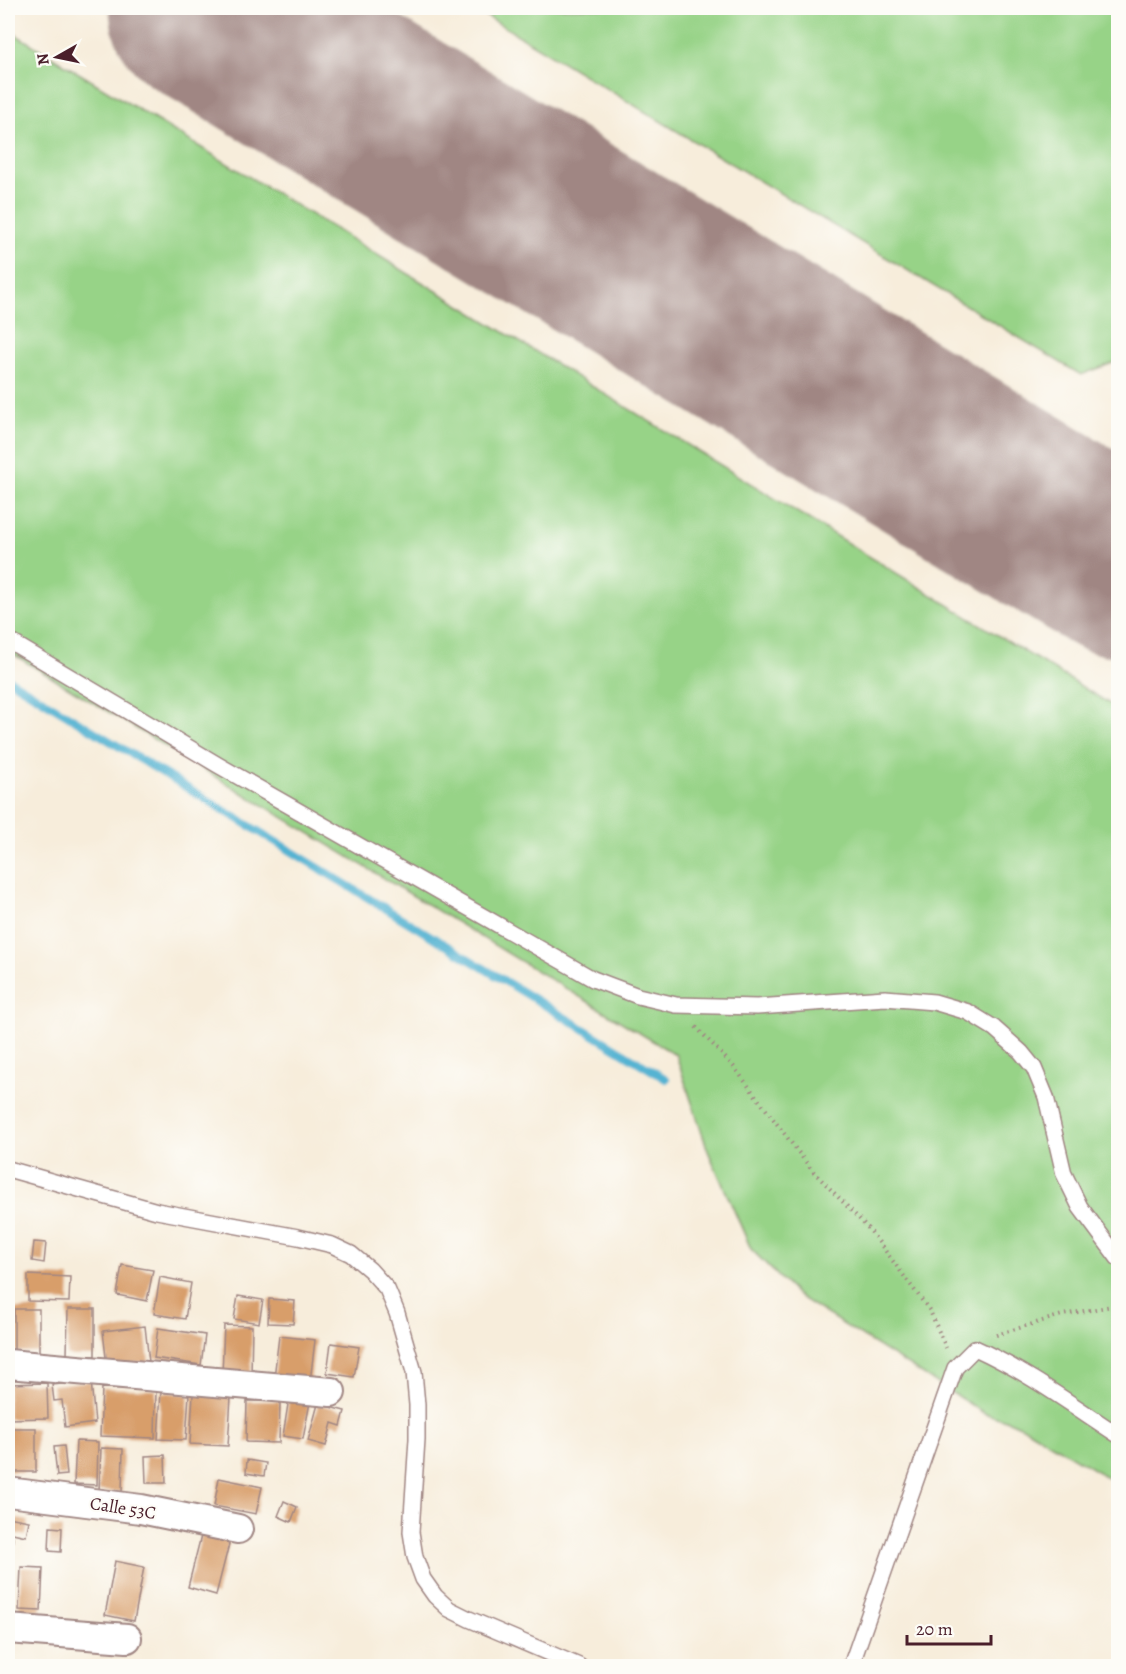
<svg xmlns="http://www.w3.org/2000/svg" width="1126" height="1674" viewBox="0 0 1126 1674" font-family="Alegreya,serif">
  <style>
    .green { fill: #97d387; stroke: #707959; stroke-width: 1.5 }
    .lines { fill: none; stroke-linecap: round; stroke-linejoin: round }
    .stream { stroke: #54b3d2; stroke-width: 8 }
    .taxiway { stroke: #a08683; stroke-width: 75 }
    .runway { stroke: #a08683; stroke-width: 189 }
    .building { fill: #d89e6a }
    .service-casing { stroke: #a08683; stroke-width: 18 }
    .minor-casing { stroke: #a08683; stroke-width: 32 }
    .path { stroke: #a08683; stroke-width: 4; stroke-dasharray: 1.5 4.5; stroke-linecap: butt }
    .service { stroke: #fff; stroke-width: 15 }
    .minor { stroke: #fff; stroke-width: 28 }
    .labels { text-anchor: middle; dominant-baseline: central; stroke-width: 4.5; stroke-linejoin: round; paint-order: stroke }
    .street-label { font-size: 18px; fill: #4a1f2b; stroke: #fdfcf7 }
  </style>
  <rect width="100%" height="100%" fill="#fdfcf7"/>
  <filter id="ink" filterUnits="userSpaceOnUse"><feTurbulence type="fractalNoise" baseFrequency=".0167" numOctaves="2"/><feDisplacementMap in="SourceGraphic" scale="12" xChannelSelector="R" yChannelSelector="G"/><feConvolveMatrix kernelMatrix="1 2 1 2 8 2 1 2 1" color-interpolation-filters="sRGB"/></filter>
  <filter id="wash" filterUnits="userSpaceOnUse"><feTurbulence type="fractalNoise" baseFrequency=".008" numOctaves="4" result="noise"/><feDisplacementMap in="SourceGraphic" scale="24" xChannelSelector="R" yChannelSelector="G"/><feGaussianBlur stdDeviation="1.35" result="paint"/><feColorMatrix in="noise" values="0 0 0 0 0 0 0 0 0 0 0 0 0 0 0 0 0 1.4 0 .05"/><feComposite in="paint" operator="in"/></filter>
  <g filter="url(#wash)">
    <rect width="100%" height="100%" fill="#f7eddb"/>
    <g class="green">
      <path d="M473 8H1113L1118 29V361L1081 375Z"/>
      <path d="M8 30 463 307 1118 709V1484L1027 1429 1009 1421 984 1413 798 1296 751 1249 708 1151 676 1055 8 651Z"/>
    </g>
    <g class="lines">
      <path class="stream" d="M8 679 666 1079"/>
      <path class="taxiway" d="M1043 516 1098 534 1118 536"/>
      <path class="runway" d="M204 8 1118 562"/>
    </g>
    <g id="blocks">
      <g class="building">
        <path d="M34 1242 46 1243 44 1263 32 1261Z"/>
        <path d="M122 1265 153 1270 147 1301 117 1295Z"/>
        <path d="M28 1275 70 1277 69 1302 28 1301Z"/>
        <path d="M160 1277 191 1283 185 1319 154 1314Z"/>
        <path d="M238 1296 263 1300 259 1323 234 1319Z"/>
        <path d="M269 1299 295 1301 293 1324 268 1323Z"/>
        <rect x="14" y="1309" width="25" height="43"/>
        <path d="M68 1309H95V1356H67Z"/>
        <path d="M224 1325 252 1326 251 1376 222 1375Z"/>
        <path d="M145 1326 149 1362 107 1366 103 1331Z"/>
        <path d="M158 1328 205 1335 201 1365 154 1358Z"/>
        <path d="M279 1336 315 1340 310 1382 274 1378Z"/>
        <path d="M331 1343 359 1347 354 1377 327 1373Z"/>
        <path d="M91 1381 95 1423 65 1427 62 1400 54 1401 52 1385Z"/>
        <path d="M47 1383 48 1418 8 1419V1384Z"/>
        <path d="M102 1388 156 1390 155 1438 100 1436Z"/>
        <path d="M161 1392 189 1394 186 1440 158 1439Z"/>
        <path d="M193 1394 231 1397 228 1446 190 1444Z"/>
        <path d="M289 1398 310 1402 303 1439 283 1436Z"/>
        <path d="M247 1401H280L279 1443 246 1442Z"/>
        <path d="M318 1404 345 1411 341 1426 332 1423 326 1446 308 1441Z"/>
        <rect x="8" y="1428" width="28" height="44"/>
        <path d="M76 1441 98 1442 97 1485 74 1484Z"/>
        <path d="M64 1446 67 1475 57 1476 54 1447Z"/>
        <path d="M101 1448 123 1449 122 1492 99 1491Z"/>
        <path d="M165 1455 166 1483H146L145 1456Z"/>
        <path d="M247 1460 266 1463 264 1476 246 1473Z"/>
        <path d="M219 1478 262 1487 256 1514 214 1506Z"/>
        <path d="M284 1501 297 1507 291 1522 278 1516Z"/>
        <path d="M8 1517 29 1521 26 1536 8 1532Z"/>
        <path d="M50 1527 62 1528 61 1552 49 1551Z"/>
        <path d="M202 1532 230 1540 216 1595 188 1587Z"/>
        <path d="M8 1538H13L11 1563H8Z"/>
        <path d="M115 1561 144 1567 134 1621 105 1615Z"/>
        <path d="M21 1567 43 1568 41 1611 19 1610Z"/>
      </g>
    </g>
  </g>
  <g filter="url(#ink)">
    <use href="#blocks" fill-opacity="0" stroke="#a08683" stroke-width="1.5"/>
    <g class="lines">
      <g class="service-casing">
        <g id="service">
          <path d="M8 640 218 765 593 979 638 996 676 1005 757 1007 885 998 934 1002 968 1012 994 1028 1021 1052 1034 1068 1046 1097 1064 1174 1080 1207 1118 1258"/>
          <path d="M8 1169 157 1211 298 1237 332 1245 351 1254 370 1270 387 1289 397 1313 414 1372 417 1405V1439L411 1532 415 1557 423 1579 435 1596 449 1609 469 1619 579 1666"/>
          <path d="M851 1666 955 1368 975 1348C1026 1371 1072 1405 1118 1435"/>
        </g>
      </g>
      <g class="minor-casing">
        <g id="minor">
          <path d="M8 1364 331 1392"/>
          <path d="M8 1492 141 1509 238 1529"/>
          <path d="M8 1629 127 1638"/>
        </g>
      </g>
      <g class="path">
        <path d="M696 1027 734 1067 811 1169 869 1229 930 1311 946 1348"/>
        <path d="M996 1335 1062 1315 1118 1305"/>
      </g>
      <use href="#service" class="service"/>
      <use href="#minor" class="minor"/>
    </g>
  </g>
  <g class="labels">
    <g class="street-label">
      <text transform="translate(123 1508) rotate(9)">Calle 53C</text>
    </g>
  </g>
  <rect width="1126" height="1674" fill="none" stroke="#fdfcf7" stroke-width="30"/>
  <g transform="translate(57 57) rotate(261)" stroke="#fdfcf7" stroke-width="4.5" paint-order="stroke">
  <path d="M0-4.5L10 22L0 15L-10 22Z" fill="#4a1f2b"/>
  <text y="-9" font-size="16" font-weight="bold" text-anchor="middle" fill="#4a1f2b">N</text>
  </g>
  <path d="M907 1635v9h84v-9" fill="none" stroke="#4a1f2b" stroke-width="3"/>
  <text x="916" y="1635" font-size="18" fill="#4a1f2b" stroke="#fdfcf7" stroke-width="4.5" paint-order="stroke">20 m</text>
</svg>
